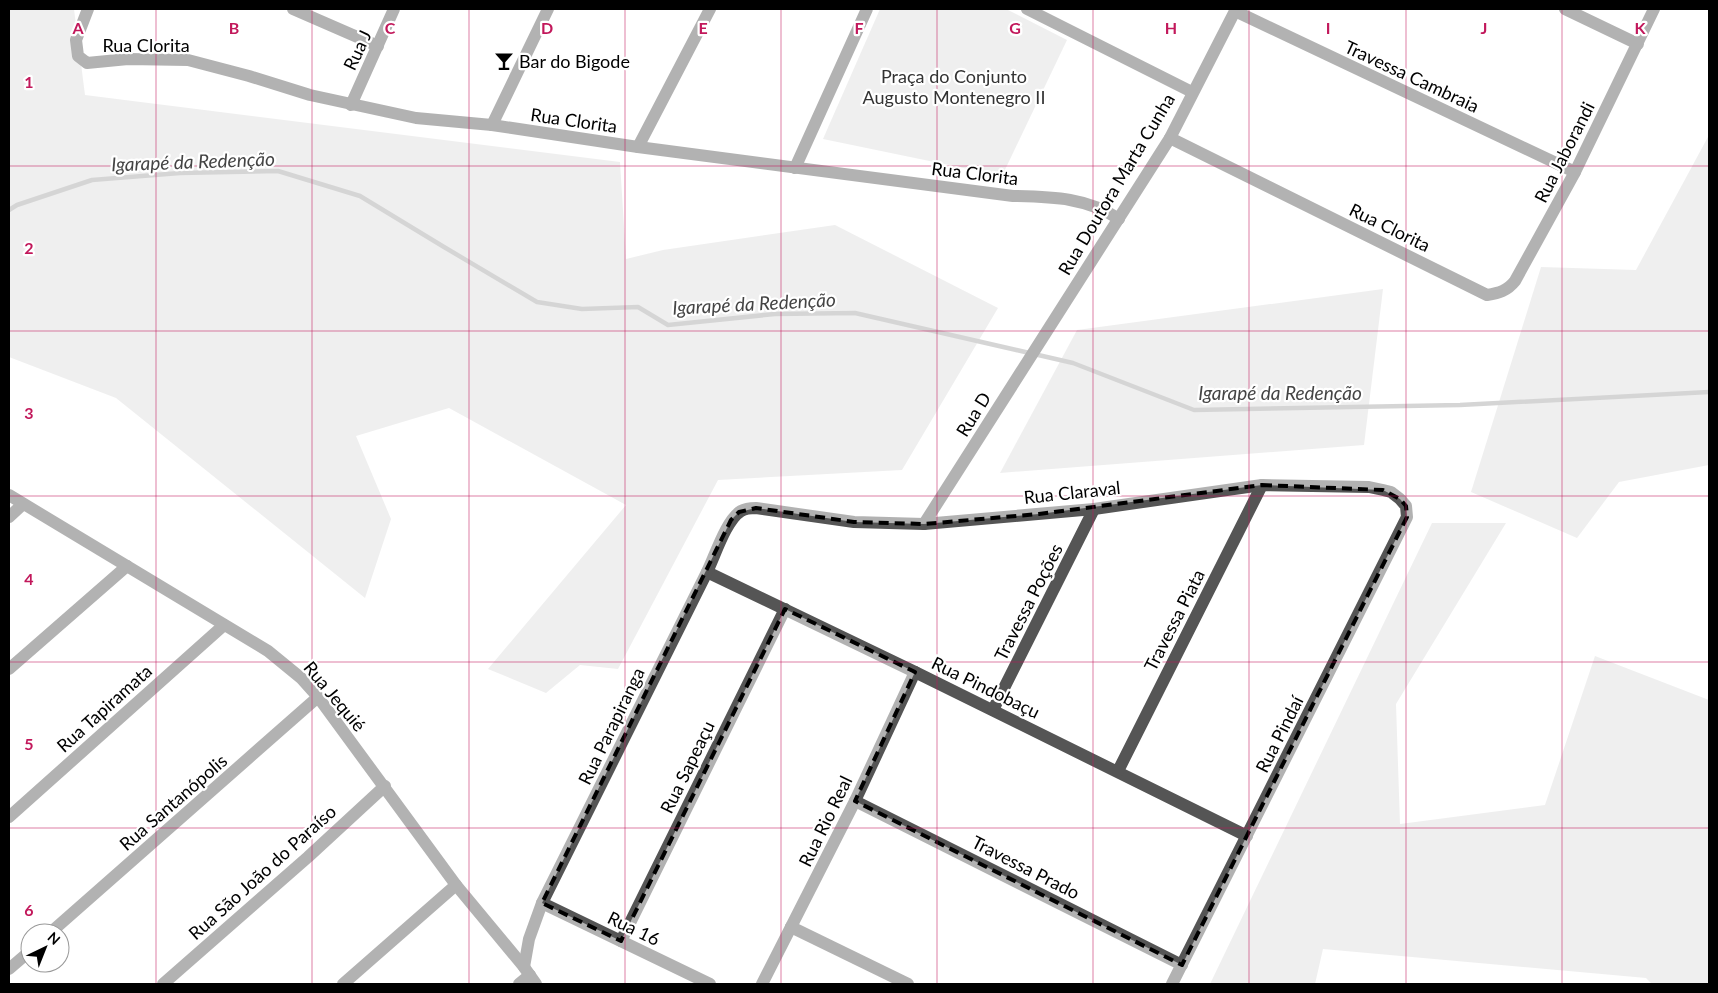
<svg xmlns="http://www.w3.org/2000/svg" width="1718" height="993" viewBox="0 0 1718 993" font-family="Lato,sans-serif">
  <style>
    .green { fill: #dcdcdc }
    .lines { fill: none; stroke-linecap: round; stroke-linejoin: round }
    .stream { stroke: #a3a3a3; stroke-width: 4.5 }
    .minor { stroke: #555; stroke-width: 12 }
    .marked { fill: none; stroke: #000; stroke-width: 4; stroke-dasharray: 10 6; stroke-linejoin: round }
    .grid { fill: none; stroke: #c2185b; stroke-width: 1; stroke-opacity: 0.55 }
    .labels { text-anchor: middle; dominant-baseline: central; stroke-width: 4.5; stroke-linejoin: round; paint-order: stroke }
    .street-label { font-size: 18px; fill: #000; stroke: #fff }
    .poi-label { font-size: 18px; fill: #000; stroke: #fff; text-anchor: start }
    .park-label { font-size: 18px; fill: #333; stroke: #fff }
    .water-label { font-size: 19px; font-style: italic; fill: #444; stroke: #fff }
    .grid-label { font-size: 16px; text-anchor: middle; font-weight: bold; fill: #c2185b; stroke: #fff; stroke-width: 4.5; stroke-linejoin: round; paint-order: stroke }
  </style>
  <rect width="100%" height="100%" fill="#fff"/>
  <g class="green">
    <path d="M9 9H74L85 95 620 162 626 259 663 250 835 225 998 308 902 470 718 480 618 669 580 665 546 693 488 669 626 505 449 408 356 436 391 519 365 598 116 398 9 357Z"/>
    <path d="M880 9H1006L1067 40 1002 176 823 139Z"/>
    <path d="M1709 135V465L1619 482 1577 538 1471 492 1541 267 1636 270Z"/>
    <path d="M1383 289 1364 445 1000 473 1077 330Z"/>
    <path d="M1432 523H1506L1396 704 1400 824 1545 805 1595 656 1709 700V984H1652L1646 978 1323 949 1315 984H1210Z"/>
  </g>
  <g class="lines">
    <path class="stream" d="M9 210 17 205 92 180 180 173 278 171 360 196 444 247 537 302 582 309 638 307 668 325 775 314 855 313 1073 363 1194 410 1460 405 1709 392"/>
    <g class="minor">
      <path d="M88 9 76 40 78 56 87 63 128 59 188 60 249 76 310 95 416 118 492 125 638 147 1013 196C1051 197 1086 197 1119 219"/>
      <path d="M293 9 378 46"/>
      <path d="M1027 9 1192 92"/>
      <path d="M1565 9 1638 44"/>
      <path d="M1235 11 1575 172"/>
      <path d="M351 105 394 9"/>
      <path d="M492 125 548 9"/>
      <path d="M1170 138 1487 295C1499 293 1507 291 1515 281L1575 172 1654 9"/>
      <path d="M638 147 710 9"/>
      <path d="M795 168 867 9"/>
      <path d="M9 495 268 651 301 678 318 697 456 885 524 967 536 984"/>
      <path d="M9 517 23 504"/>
      <path d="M924 524 1170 138 1236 9"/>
      <path d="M707 572 915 672 1247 836"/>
      <path d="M9 669 127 566"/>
      <path d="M993 710 1094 509"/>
      <path d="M1118 771 1262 485"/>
      <path d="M855 801 1182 965"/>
      <path d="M9 817 224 625"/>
      <path d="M542 903 710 984"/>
      <path d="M791 927 908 984"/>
      <path d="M50 933 318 697"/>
      <path d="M621 941 785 609"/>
      <path d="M524 967 529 939 542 903 707 572C715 556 726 520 741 511 746 508 751 508 756 508L854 522 924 524 1094 509 1262 485 1369 487 1383 490 1391 492 1400 499 1406 506 1407 517 1172 984"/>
      <path d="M9 969 30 951"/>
      <path d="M163 984 308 857 385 786"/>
      <path d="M343 984 456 885"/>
      <path d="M519 984 530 975"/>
      <path d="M762 984 855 801 915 672"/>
    </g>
  </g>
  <path d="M0 0H1718V993H0ZM1262 485 1383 490 1400 499 1406 506 1407 517 1182 965 855 801 915 672 785 609 621 941 542 903 731 520 739 512 756 508 854 522 924 524 1039 514Z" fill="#fff" fill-opacity=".55" fill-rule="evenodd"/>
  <path class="marked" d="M1262 485 1383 490 1400 499 1406 506 1407 517 1182 965 855 801 915 672 785 609 621 941 542 903 731 520 739 512 756 508 854 522 924 524 1039 514Z"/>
  <path class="grid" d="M156 9V984M312 9V984M469 9V984M625 9V984M781 9V984M937 9V984M1093 9V984M1249 9V984M1406 9V984M1562 9V984M9 166H1709M9 331H1709M9 496H1709M9 662H1709M9 828H1709"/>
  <defs>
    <g id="bar-bare" transform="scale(1.5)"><path d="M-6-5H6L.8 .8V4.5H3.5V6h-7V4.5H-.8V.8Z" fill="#000" stroke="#fff" stroke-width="2.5" paint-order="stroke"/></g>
  </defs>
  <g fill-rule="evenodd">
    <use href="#bar-bare" x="504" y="61"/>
  </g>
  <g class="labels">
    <g class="street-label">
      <text x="146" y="45">Rua Clorita</text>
      <text transform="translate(357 50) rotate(-65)">Rua J</text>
      <text transform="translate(1412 76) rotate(25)">Travessa Cambraia</text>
      <text transform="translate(574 120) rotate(8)">Rua Clorita</text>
      <text transform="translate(1564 152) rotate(-63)">Rua Jaborandi</text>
      <text transform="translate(975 173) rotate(7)">Rua Clorita</text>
      <text transform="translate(1116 184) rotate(-59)">Rua Doutora Marta Cunha</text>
      <text transform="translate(1390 227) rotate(26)">Rua Clorita</text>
      <text transform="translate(973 414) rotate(-58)">Rua D</text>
      <text transform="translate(1072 492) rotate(-6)">Rua Claraval</text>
      <text transform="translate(1028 602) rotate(-63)">Travessa Poções</text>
      <text transform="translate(1174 620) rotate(-63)">Travessa Piata</text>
      <text transform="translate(986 687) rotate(26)">Rua Pindobaçu</text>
      <text transform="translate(335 696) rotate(50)">Rua Jequié</text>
      <text transform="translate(104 708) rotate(-42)">Rua Tapiramata</text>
      <text transform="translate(611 726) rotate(-64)">Rua Parapiranga</text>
      <text transform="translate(1279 734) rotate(-63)">Rua Pindaí</text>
      <text transform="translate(687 767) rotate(-64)">Rua Sapeaçu</text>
      <text transform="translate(173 802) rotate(-41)">Rua Santanópolis</text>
      <text transform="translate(825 821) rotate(-64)">Rua Rio Real</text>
      <text transform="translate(1026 867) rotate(27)">Travessa Prado</text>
      <text transform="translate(262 872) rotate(-42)">Rua São João do Paraíso</text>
      <text transform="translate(634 928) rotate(26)">Rua 16</text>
    </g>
    <g class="poi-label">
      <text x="519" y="61">Bar do Bigode</text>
    </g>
    <g class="park-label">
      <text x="954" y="76">Praça do Conjunto<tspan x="954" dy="21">Augusto Montenegro II</tspan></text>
    </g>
    <g class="water-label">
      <text transform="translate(193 161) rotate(-2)">Igarapé da Redenção</text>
      <text transform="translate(754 303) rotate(-3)">Igarapé da Redenção</text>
      <text x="1280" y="392">Igarapé da Redenção</text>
    </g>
  </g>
  <g class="grid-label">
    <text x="78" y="34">A</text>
    <text x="234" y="34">B</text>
    <text x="390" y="34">C</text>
    <text x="547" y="34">D</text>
    <text x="703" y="34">E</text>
    <text x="859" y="34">F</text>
    <text x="1015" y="34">G</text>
    <text x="1171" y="34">H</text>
    <text x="1328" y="34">I</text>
    <text x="1484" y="34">J</text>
    <text x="1640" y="34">K</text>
    <text x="29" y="88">1</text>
    <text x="29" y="254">2</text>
    <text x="29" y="419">3</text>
    <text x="29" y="585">4</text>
    <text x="29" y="750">5</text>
    <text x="29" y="916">6</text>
  </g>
  <rect width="1718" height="993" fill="none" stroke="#000000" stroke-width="20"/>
  <g transform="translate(45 948) rotate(43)"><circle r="24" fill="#ffffff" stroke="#999999"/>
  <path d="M0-4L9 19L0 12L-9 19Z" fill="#000000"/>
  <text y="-8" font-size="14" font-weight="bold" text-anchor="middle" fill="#000000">N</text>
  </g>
</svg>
